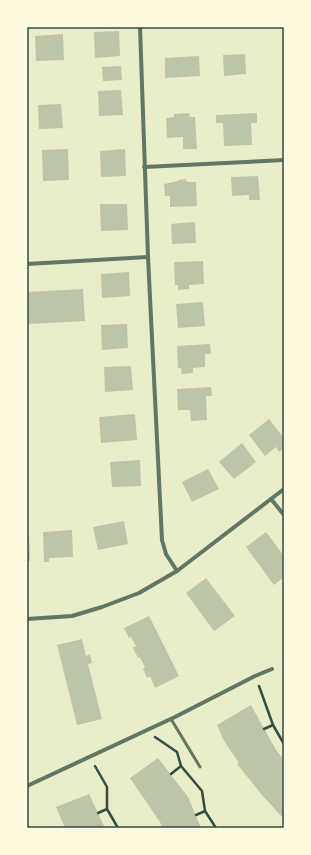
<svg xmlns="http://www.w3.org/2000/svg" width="311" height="855" viewBox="0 0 311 855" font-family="'Archivo Narrow',sans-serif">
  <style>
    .building { fill: #bcc5a7 }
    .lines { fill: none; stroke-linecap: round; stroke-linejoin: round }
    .path { stroke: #344e41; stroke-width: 2.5 }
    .service { stroke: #617663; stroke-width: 3 }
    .minor { stroke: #617663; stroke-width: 4 }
    .neatline { fill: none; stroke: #344e41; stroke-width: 1.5 }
  </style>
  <rect width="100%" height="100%" fill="#e9edc9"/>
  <g class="building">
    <path d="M119 31 120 56 95 58 94 32Z"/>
    <path d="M63 34 64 60 36 61 35 36Z"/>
    <path d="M245 54 246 74 224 76 223 55Z"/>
    <path d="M199 56 200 76 165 78V58Z"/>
    <path d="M121 66 122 80 103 81 102 67Z"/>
    <path d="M121 90 123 115 99 116 98 91Z"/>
    <path d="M61 104 63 128 39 129 38 105Z"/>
    <path d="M189 113 190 117H195L197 149H183V137L167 138 166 118 174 117V114Z"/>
    <path d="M257 113V123H251L252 145 224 146 223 123H216V115Z"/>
    <path d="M68 149 69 180 43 181 42 150Z"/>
    <path d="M125 149 126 176 101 177 100 151Z"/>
    <path d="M258 176 260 200H249V195L232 196 231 177Z"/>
    <path d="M186 179 187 182H196L197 206 170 207V196H165L164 184 178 181V180Z"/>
    <path d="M100 204H127L128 230 101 231Z"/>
    <path d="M195 222 196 243 172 244 171 224Z"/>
    <path d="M203 261 204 284 189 285V289L178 290V285H175L174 262Z"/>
    <path d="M129 272 130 296 102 298 101 274Z"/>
    <path d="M83 289 85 321 27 324V292Z"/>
    <path d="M203 302 205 326 178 328 176 304Z"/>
    <path d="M127 324 128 348 102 350 101 325Z"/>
    <path d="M210 344 211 354H205V367L193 368V373L182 374 181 368H178L177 346Z"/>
    <path d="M131 366 133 390 105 392 104 367Z"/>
    <path d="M211 387 212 396H206L207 420 191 421 190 410H178L177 389Z"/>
    <path d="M135 414 137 440 101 443 99 417Z"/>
    <path d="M269 419 284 438V448L279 452 276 447 265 456 249 435Z"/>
    <path d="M242 443 256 462 234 479 219 462Z"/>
    <path d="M140 460 141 486 112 487 110 462Z"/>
    <path d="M208 469 219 489 192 502 182 482Z"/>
    <path d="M124 521 128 544 98 550 93 527Z"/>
    <path d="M72 530 73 557 49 558V562H44L43 532Z"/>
    <path d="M266 532 284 556V577L274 585 246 547Z"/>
    <path d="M29 535 30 561H27V536Z"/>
    <path d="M206 578 235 616 214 631 186 593Z"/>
    <path d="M149 616 179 676 155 688 150 676 147 678 143 669 145 667 140 657 138 658 133 648 136 646 131 637 129 638 124 628Z"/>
    <path d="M82 639 86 656 90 654 92 663 88 664 102 719 77 725 57 645Z"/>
    <path d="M251 705 276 750 284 760V819L262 795 237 764 239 763 223 739 217 725Z"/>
    <path d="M158 758 188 797 201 828H162L160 822 130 778Z"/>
    <path d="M89 794 105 828H65L56 807Z"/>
  </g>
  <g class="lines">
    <g class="path">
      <path d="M259 686 273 725 284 744"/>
      <path d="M264 729 273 725"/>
      <path d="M155 737 177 752 181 766 202 791 205 811 196 815"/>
      <path d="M95 766 107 787V809L118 828"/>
      <path d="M171 774 181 766"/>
      <path d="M205 811 216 828"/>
      <path d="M98 813 107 809"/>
    </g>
    <path class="service" d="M171 719 200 767"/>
    <g class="minor">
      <path d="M140 27 148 257 162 540 166 554 177 571"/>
      <path d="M144 167 284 160"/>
      <path d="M27 264 148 257"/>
      <path d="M271 499 284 515"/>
      <path d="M27 619 72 616 102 607 139 593 177 571 284 489"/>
      <path d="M27 786 175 717 255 676 272 669"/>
    </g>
  </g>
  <rect width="311" height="855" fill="none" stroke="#fefae0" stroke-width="56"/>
  <rect x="28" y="28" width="255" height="799" class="neatline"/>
</svg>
